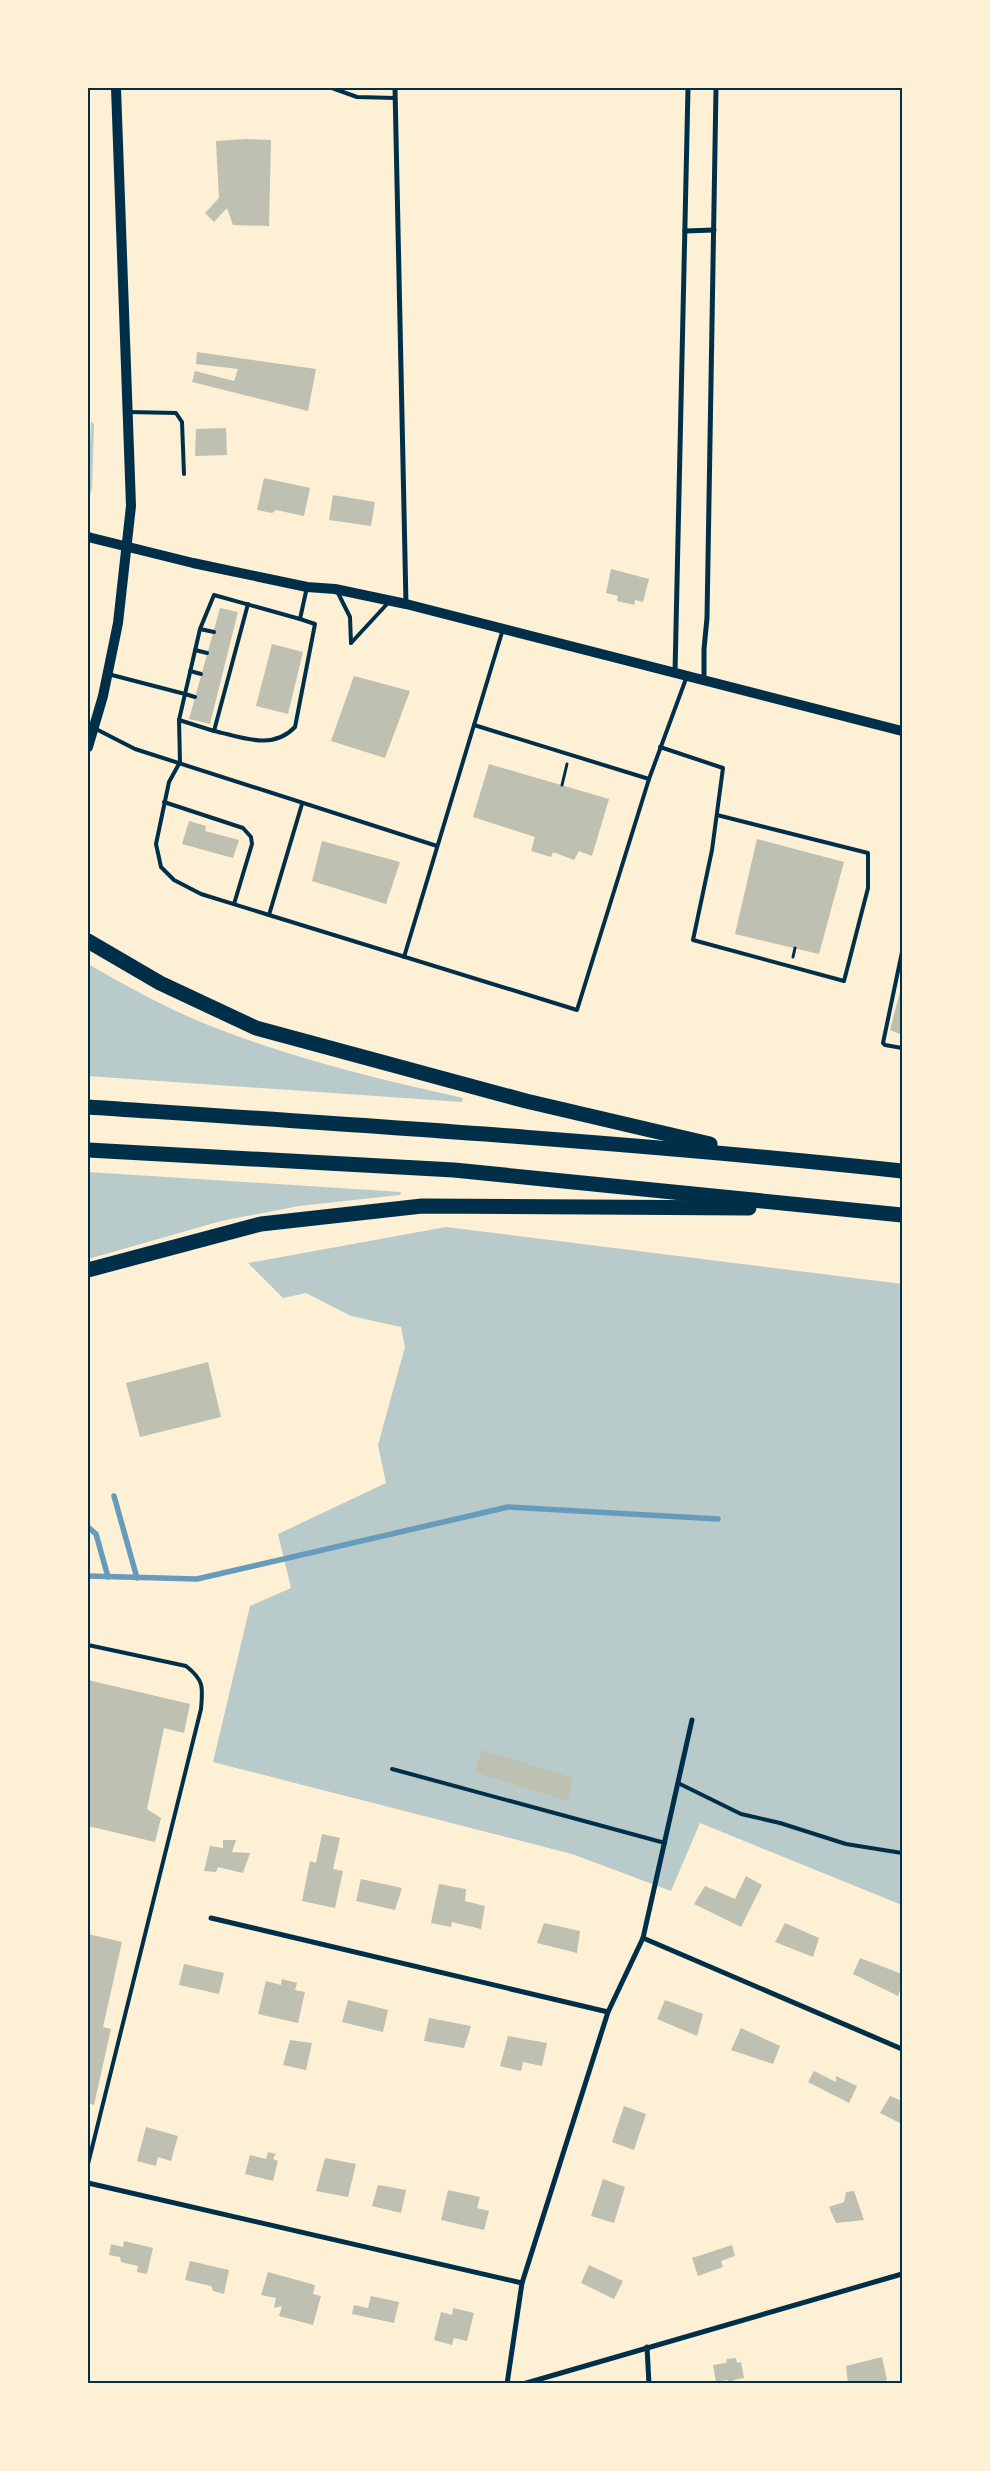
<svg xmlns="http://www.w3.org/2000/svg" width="990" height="2471" viewBox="0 0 990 2471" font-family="Inter,sans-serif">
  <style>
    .green { fill: #b9caca }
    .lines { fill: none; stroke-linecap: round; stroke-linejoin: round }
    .stream { stroke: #669bbc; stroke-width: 5.5 }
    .building { fill: #bec0b2 }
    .path { stroke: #003049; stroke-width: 3 }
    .service { stroke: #003049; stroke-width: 4 }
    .minor { stroke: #003049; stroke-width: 5 }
    .secondary { stroke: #003049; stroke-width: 10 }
    .motorway { stroke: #003049; stroke-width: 15 }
    .neatline { fill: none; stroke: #003049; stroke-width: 2 }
  </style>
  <rect width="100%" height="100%" fill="#fdf0d5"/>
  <g class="green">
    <path d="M91 421 94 424 92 488 88 503Z"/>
    <path d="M88 964C130 988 175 1013 221 1030 299 1060 382 1080 463 1098L462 1102 88 1076Z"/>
    <path d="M88 1172 401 1192 400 1195 299 1206 221 1221 88 1259Z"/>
    <path d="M446 1227 902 1284V1905L700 1823 671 1891 572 1854 213 1762 250 1606 291 1588 278 1534 386 1483 378 1445 405 1347 401 1327 351 1316 306 1293 283 1298 248 1263Z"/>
  </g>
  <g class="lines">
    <g class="stream">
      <path d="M114 1496 137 1578"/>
      <path d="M88 1527 96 1534 108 1577"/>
      <path d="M88 1576 197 1579 508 1507 718 1519"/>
    </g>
  </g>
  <g class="building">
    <path d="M246 139 271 140 269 226 233 225 227 208 214 222 205 213 219 198 216 141Z"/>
    <path d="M197 352 316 369 308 411 192 382 195 371 234 381 238 369 196 364Z"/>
    <path d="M226 428 227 455 195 456 196 429Z"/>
    <path d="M264 478 310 488 304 516 276 510 272 513 257 510Z"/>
    <path d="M333 495 375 502 371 526 329 520Z"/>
    <path d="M611 569 649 579 643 602 635 600 634 605 617 601 618 596 606 593Z"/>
    <path d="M220 608 238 612 210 724 189 719Z"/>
    <path d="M272 644 303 652 288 714 256 706Z"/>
    <path d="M354 676 410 691 385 758 331 741Z"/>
    <path d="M489 764 609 799 592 856 579 851 574 860 553 852 551 857 531 851 535 837 473 817Z"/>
    <path d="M189 821 206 826 205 831 239 840 233 858 182 844Z"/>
    <path d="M757 839 844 862 819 954 735 934Z"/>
    <path d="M322 841 400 862 386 904 312 881Z"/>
    <path d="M902 984V1035L890 1030Z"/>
    <path d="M208 1362 221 1417 140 1437 126 1383Z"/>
    <path d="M88 1680 190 1704 184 1733 164 1728 147 1809 161 1818 155 1842 88 1826Z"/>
    <path d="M482 1750 573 1778 568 1801 474 1772Z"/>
    <path d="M322 1834 340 1838 333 1869 343 1871 335 1908 302 1901 310 1861 316 1863Z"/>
    <path d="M223 1840H236L232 1852 250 1853 243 1873 218 1867 216 1872 204 1871 210 1846 223 1848Z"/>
    <path d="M746 1876 762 1885 741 1927 694 1904 705 1886 735 1899Z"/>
    <path d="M361 1879 402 1888 395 1910 356 1901Z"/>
    <path d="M439 1884 466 1889 465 1901 485 1906 481 1929 452 1922 451 1927 431 1923Z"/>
    <path d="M544 1923 580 1931 577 1953 537 1943Z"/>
    <path d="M785 1923 819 1938 813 1957 775 1942Z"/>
    <path d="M88 1934 122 1942 103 2027 111 2029 94 2105 88 2103Z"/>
    <path d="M860 1958 902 1974V1985L898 1996 853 1974Z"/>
    <path d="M184 1964 224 1973 219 1994 179 1985Z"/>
    <path d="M282 1979 297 1983 295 1990 305 1992 298 2023 258 2014 266 1981 281 1985Z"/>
    <path d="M348 2000 388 2010 383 2032 342 2022Z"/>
    <path d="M665 2000 703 2014 697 2036 657 2019Z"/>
    <path d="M429 2018 471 2026 464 2048 424 2041Z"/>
    <path d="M741 2028 780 2046 773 2064 731 2050Z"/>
    <path d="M508 2036 547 2043 542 2066 523 2062 521 2071 500 2066Z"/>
    <path d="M290 2040 312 2043 306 2070 283 2065Z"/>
    <path d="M814 2071 836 2082V2076L857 2086 849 2103 808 2082Z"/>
    <path d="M890 2096 902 2101V2124L880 2113Z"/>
    <path d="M624 2106 646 2114 634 2150 612 2142Z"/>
    <path d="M146 2127 178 2136 171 2161 158 2157 156 2166 137 2161Z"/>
    <path d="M268 2152 276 2154 273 2159 278 2161 273 2181 245 2174 250 2155 266 2159Z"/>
    <path d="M325 2158 356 2164 348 2197 316 2191Z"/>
    <path d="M603 2179 625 2187 614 2223 591 2216Z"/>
    <path d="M378 2185 406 2190 401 2213 372 2206Z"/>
    <path d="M448 2190 480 2197 477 2208 489 2211 484 2230 441 2220Z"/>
    <path d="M854 2191 864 2220 836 2223 829 2207 844 2202 846 2192Z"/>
    <path d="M124 2241 153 2248 147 2274 137 2272 138 2266 121 2262 120 2257 109 2255 111 2244 123 2247Z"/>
    <path d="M732 2245 735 2256 721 2261 723 2267 698 2276 692 2258Z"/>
    <path d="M190 2261 229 2270 224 2294 213 2291 211 2286 185 2280Z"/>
    <path d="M589 2265 623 2281 614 2299 581 2283Z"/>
    <path d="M268 2272 315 2285 313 2294 321 2296 313 2325 279 2316 282 2306 274 2308 276 2298 261 2295Z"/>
    <path d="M371 2296 399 2302 394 2323 352 2314 354 2305 368 2308Z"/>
    <path d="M453 2308 474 2313 467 2341 454 2338 452 2345 434 2340 441 2312 452 2315Z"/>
    <path d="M882 2357 887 2380 877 2384H848L846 2366Z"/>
    <path d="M736 2358 737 2363 741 2362 744 2378 734 2380V2384H729L728 2380 716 2382 713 2365 726 2363 727 2359Z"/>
  </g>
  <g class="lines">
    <g class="path">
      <path d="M562 785 567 764"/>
      <path d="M793 957 795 948"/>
    </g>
    <g class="service">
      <path d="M332 88 357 97 395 98"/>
      <path d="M129 412 176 413 182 422 184 474"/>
      <path d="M337 591 350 617 351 643"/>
      <path d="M200 629 214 632"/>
      <path d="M351 643 388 603"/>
      <path d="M195 650 207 653"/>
      <path d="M190 671 201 674"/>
      <path d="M108 674 185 694 179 720 180 762 169 782 156 844 161 867 174 880 201 894 269 915 302 804"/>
      <path d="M195 697 185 694 200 629 214 595 300 619 307 587"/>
      <path d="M179 720 214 731 248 604"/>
      <path d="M474 725 649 779 687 676"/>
      <path d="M94 728 135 749 437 846"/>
      <path d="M214 731C242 737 272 751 295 727L315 624 300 619"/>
      <path d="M660 747 723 768 712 850 693 940 844 981 868 888V853L717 815"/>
      <path d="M164 802 243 828 251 837 252 844 234 904"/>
      <path d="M269 915 577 1010 649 779"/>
      <path d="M902 952 883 1043 885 1045 902 1048"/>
      <path d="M404 957 503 629"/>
      <path d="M88 1645 186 1666C204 1680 203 1687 201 1709L88 2164"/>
      <path d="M392 1769 665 1843"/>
      <path d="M678 1783 741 1814 780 1823 846 1844 902 1853"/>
    </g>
    <g class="minor">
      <path d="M395 88 406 604"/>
      <path d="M685 231 714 230"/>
      <path d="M675 673 688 88"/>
      <path d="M704 680V649L707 618 716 88"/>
      <path d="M211 1918 608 2012"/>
      <path d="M643 1938 902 2049"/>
      <path d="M88 2183 522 2283"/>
      <path d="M647 2347 649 2384"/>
      <path d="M507 2384 522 2283 608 2012 643 1938 692 1720"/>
      <path d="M523 2384 902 2274"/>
    </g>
    <g class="secondary">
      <path d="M88 537 193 563 307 587 335 589 406 604 902 731"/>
      <path d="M88 747 103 696 118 623 131 506 116 88"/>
    </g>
    <g class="motorway">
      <path d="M88 941 160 983 256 1028 526 1101 710 1144"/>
      <path d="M88 1107C359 1125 631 1142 902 1171"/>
      <path d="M88 1150 454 1170 902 1215"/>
      <path d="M88 1270 261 1224 422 1206 749 1208"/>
    </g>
  </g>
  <rect width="990" height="2471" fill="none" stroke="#fdf0d5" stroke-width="178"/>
  <rect x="89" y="89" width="812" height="2293" class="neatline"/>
</svg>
